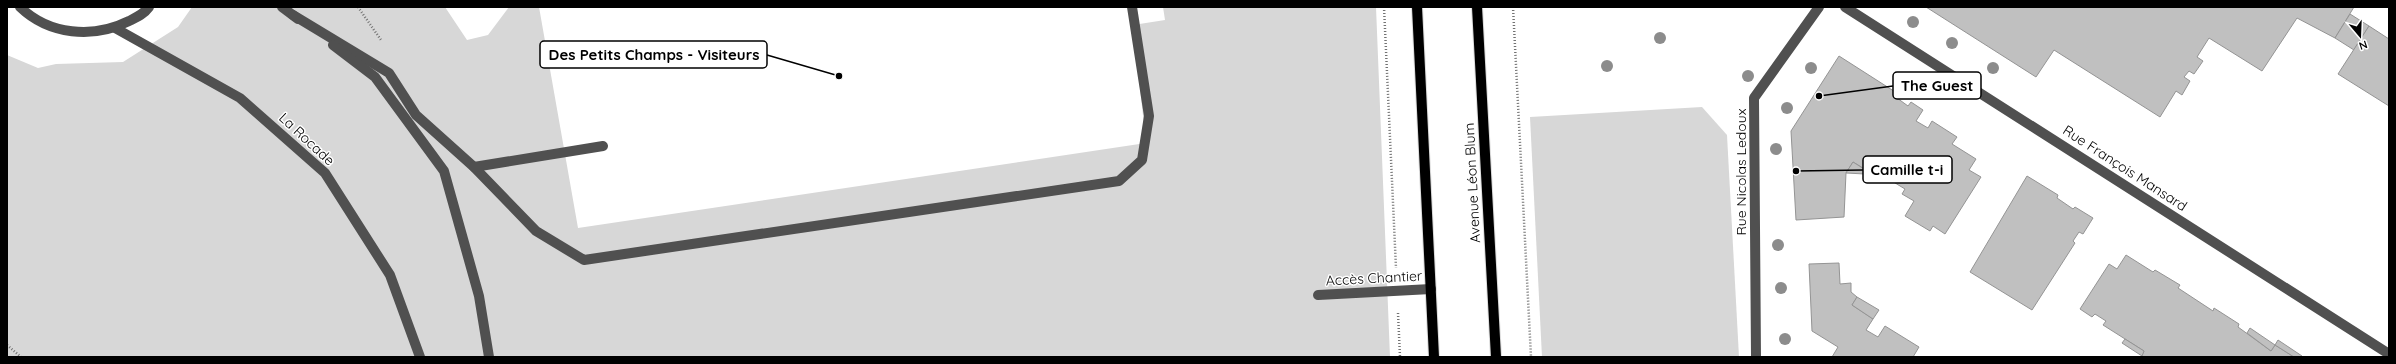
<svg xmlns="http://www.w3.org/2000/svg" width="2396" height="364" viewBox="0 0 2396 364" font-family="Quicksand,sans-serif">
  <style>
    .green { fill: #d7d7d7 }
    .building { fill: #c0c0c0; stroke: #949494 }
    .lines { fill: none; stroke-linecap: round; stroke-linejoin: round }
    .major-casing { stroke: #dbdbdb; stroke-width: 12 }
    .path { stroke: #727272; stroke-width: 2.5; stroke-dasharray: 1 2; stroke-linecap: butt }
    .minor { stroke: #505050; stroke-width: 10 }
    .major { stroke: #000; stroke-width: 10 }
    .tree { fill: #8c8c8c }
    .labels { text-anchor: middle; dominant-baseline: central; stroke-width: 3; stroke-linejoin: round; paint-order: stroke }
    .street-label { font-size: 14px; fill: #000; stroke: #fff }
    .leader { fill: none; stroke: #000; stroke-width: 1.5 }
    .callout-dot { fill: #000; stroke: #fff; stroke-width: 1.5 }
    .callout { fill: #fff; stroke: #000; stroke-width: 1.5 }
    .callout-label { font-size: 15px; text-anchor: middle; font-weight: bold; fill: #000 }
  </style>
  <rect width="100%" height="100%" fill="#fff"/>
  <g class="green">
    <path d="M192 7H445L467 40 488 35 509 7H539L578 228 1146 143 1133 25 1165 20 1163 7H1376L1390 357H7V55L38 68 56 64 123 62 178 27Z"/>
    <path d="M1702 107 1727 135 1739 357H1542L1530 117Z"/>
  </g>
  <g class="building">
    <path d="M1926 7H2354L2335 38 2297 18 2262 71 2209 38 2197 57 2203 61 2194 74 2189 71 2184 77 2190 81 2182 95 2176 91 2160 117 2054 50 2036 77Z"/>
    <path d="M2350 14 2369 26 2354 50 2335 38Z"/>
    <path d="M2369 26 2389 39V106L2338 74Z"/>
    <path d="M1839 56 1900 95 1897 98 1908 106 1911 102 1923 110 1916 121 1928 128 1932 121 1957 137 1952 144 1976 159 1969 170 1981 177 1945 234 1933 226 1930 231 1905 216 1914 201 1902 194 1905 189 1882 175 1880 178 1853 162 1846 173 1844 217 1796 220 1791 131Z"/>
    <path d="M1853 162 1867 171 1865 174 1846 173Z"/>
    <path d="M2027 176 2058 195 2057 198 2073 209 2075 207 2093 218 2083 234 2079 232 2073 241 2075 243 2032 310 1970 272Z"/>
    <path d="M2126 255 2153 272 2155 270 2180 285 2178 288 2213 311 2214 308 2239 324 2238 327 2271 351 2275 345 2294 357H2141L2144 351 2103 325 2106 321 2095 314 2092 317 2080 309 2109 264 2117 269Z"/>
    <path d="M1839 263 1840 284 1851 283V292L1857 297 1852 305 1873 319 1866 330 1878 337 1885 326 1919 347 1913 357H1832L1838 347 1812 331 1809 264Z"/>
    <path d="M1857 297 1879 310 1873 319 1852 305Z"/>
    <path d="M2250 328 2275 345 2271 351 2247 333Z"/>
    <path d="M2125 339 2144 351 2142 356 2122 343Z"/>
    <path d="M2278 340 2302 356 2301 357H2294L2275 345Z"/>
  </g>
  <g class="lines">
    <g class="major-casing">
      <g id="major">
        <path d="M1417 7 1434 357"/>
        <path d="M1477 7 1496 357"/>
      </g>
    </g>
    <g class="path">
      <path d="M358 7 381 40"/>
      <path d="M1384 7 1396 268"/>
      <path d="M1513 7 1531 357"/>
      <path d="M1398 313 1400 357"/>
      <path d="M7 345 21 357"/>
    </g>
    <g class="minor">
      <path d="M20 7C49 35 93 39 129 21 137 17 144 14 149 7"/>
      <path d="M282 7 298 19"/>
      <path d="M1845 7 2389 354"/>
      <path d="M293 15 389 73 416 115 474 167 536 231 584 260 1119 181 1142 160 1149 116 1132 7"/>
      <path d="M115 28 240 98 325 173 390 275 420 357"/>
      <path d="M333 45 375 77 444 171 479 296 489 357"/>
      <path d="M474 167 603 146"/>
      <path d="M1318 295 1431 289"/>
      <path d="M1756 357 1754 98 1819 7"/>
    </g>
    <use href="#major" class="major"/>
  </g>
  <g class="tree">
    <circle cx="1913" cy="22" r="6"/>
    <circle cx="1660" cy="38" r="6"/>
    <circle cx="1952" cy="43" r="6"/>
    <circle cx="1607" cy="66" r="6"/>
    <circle cx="1811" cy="68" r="6"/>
    <circle cx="1993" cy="68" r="6"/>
    <circle cx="1748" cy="76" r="6"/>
    <circle cx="1787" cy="108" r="6"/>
    <circle cx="1776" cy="149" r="6"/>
    <circle cx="1778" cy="245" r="6"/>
    <circle cx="1781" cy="288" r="6"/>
    <circle cx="1785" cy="339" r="6"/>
  </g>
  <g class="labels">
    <g class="street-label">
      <text transform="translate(307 139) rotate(43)">La Rocade</text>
      <text transform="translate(2125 168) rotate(33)">Rue François Mansard</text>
      <text transform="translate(1741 172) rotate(-90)">Rue Nicolas Ledoux</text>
      <text transform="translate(1472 183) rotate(-93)">Avenue Léon Blum</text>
      <text transform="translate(1374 278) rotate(-3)">Accès Chantier</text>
    </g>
  </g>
  <path class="leader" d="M839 76L767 55M1819 96L1893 86M1796 171L1863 170"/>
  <g class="callout-dot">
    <circle cx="839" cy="76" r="4"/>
    <circle cx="1819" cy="96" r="4"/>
    <circle cx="1796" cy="171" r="4"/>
  </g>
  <g class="callout">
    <rect x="540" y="41" width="227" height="27" rx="4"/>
    <rect x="1893" y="72" width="88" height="27" rx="4"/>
    <rect x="1863" y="156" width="89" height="27" rx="4"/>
  </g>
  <g class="callout-label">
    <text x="654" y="60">Des Petits Champs - Visiteurs</text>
    <text x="1937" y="91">The Guest</text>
    <text x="1907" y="175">Camille t-i</text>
  </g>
  <rect width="2396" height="364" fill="none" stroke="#000000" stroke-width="16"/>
  <g transform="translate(2360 36) rotate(161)" stroke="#ffffff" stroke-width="3" paint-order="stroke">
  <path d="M0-3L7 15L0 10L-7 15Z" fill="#000000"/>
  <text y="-6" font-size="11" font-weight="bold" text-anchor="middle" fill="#000000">N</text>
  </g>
</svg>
